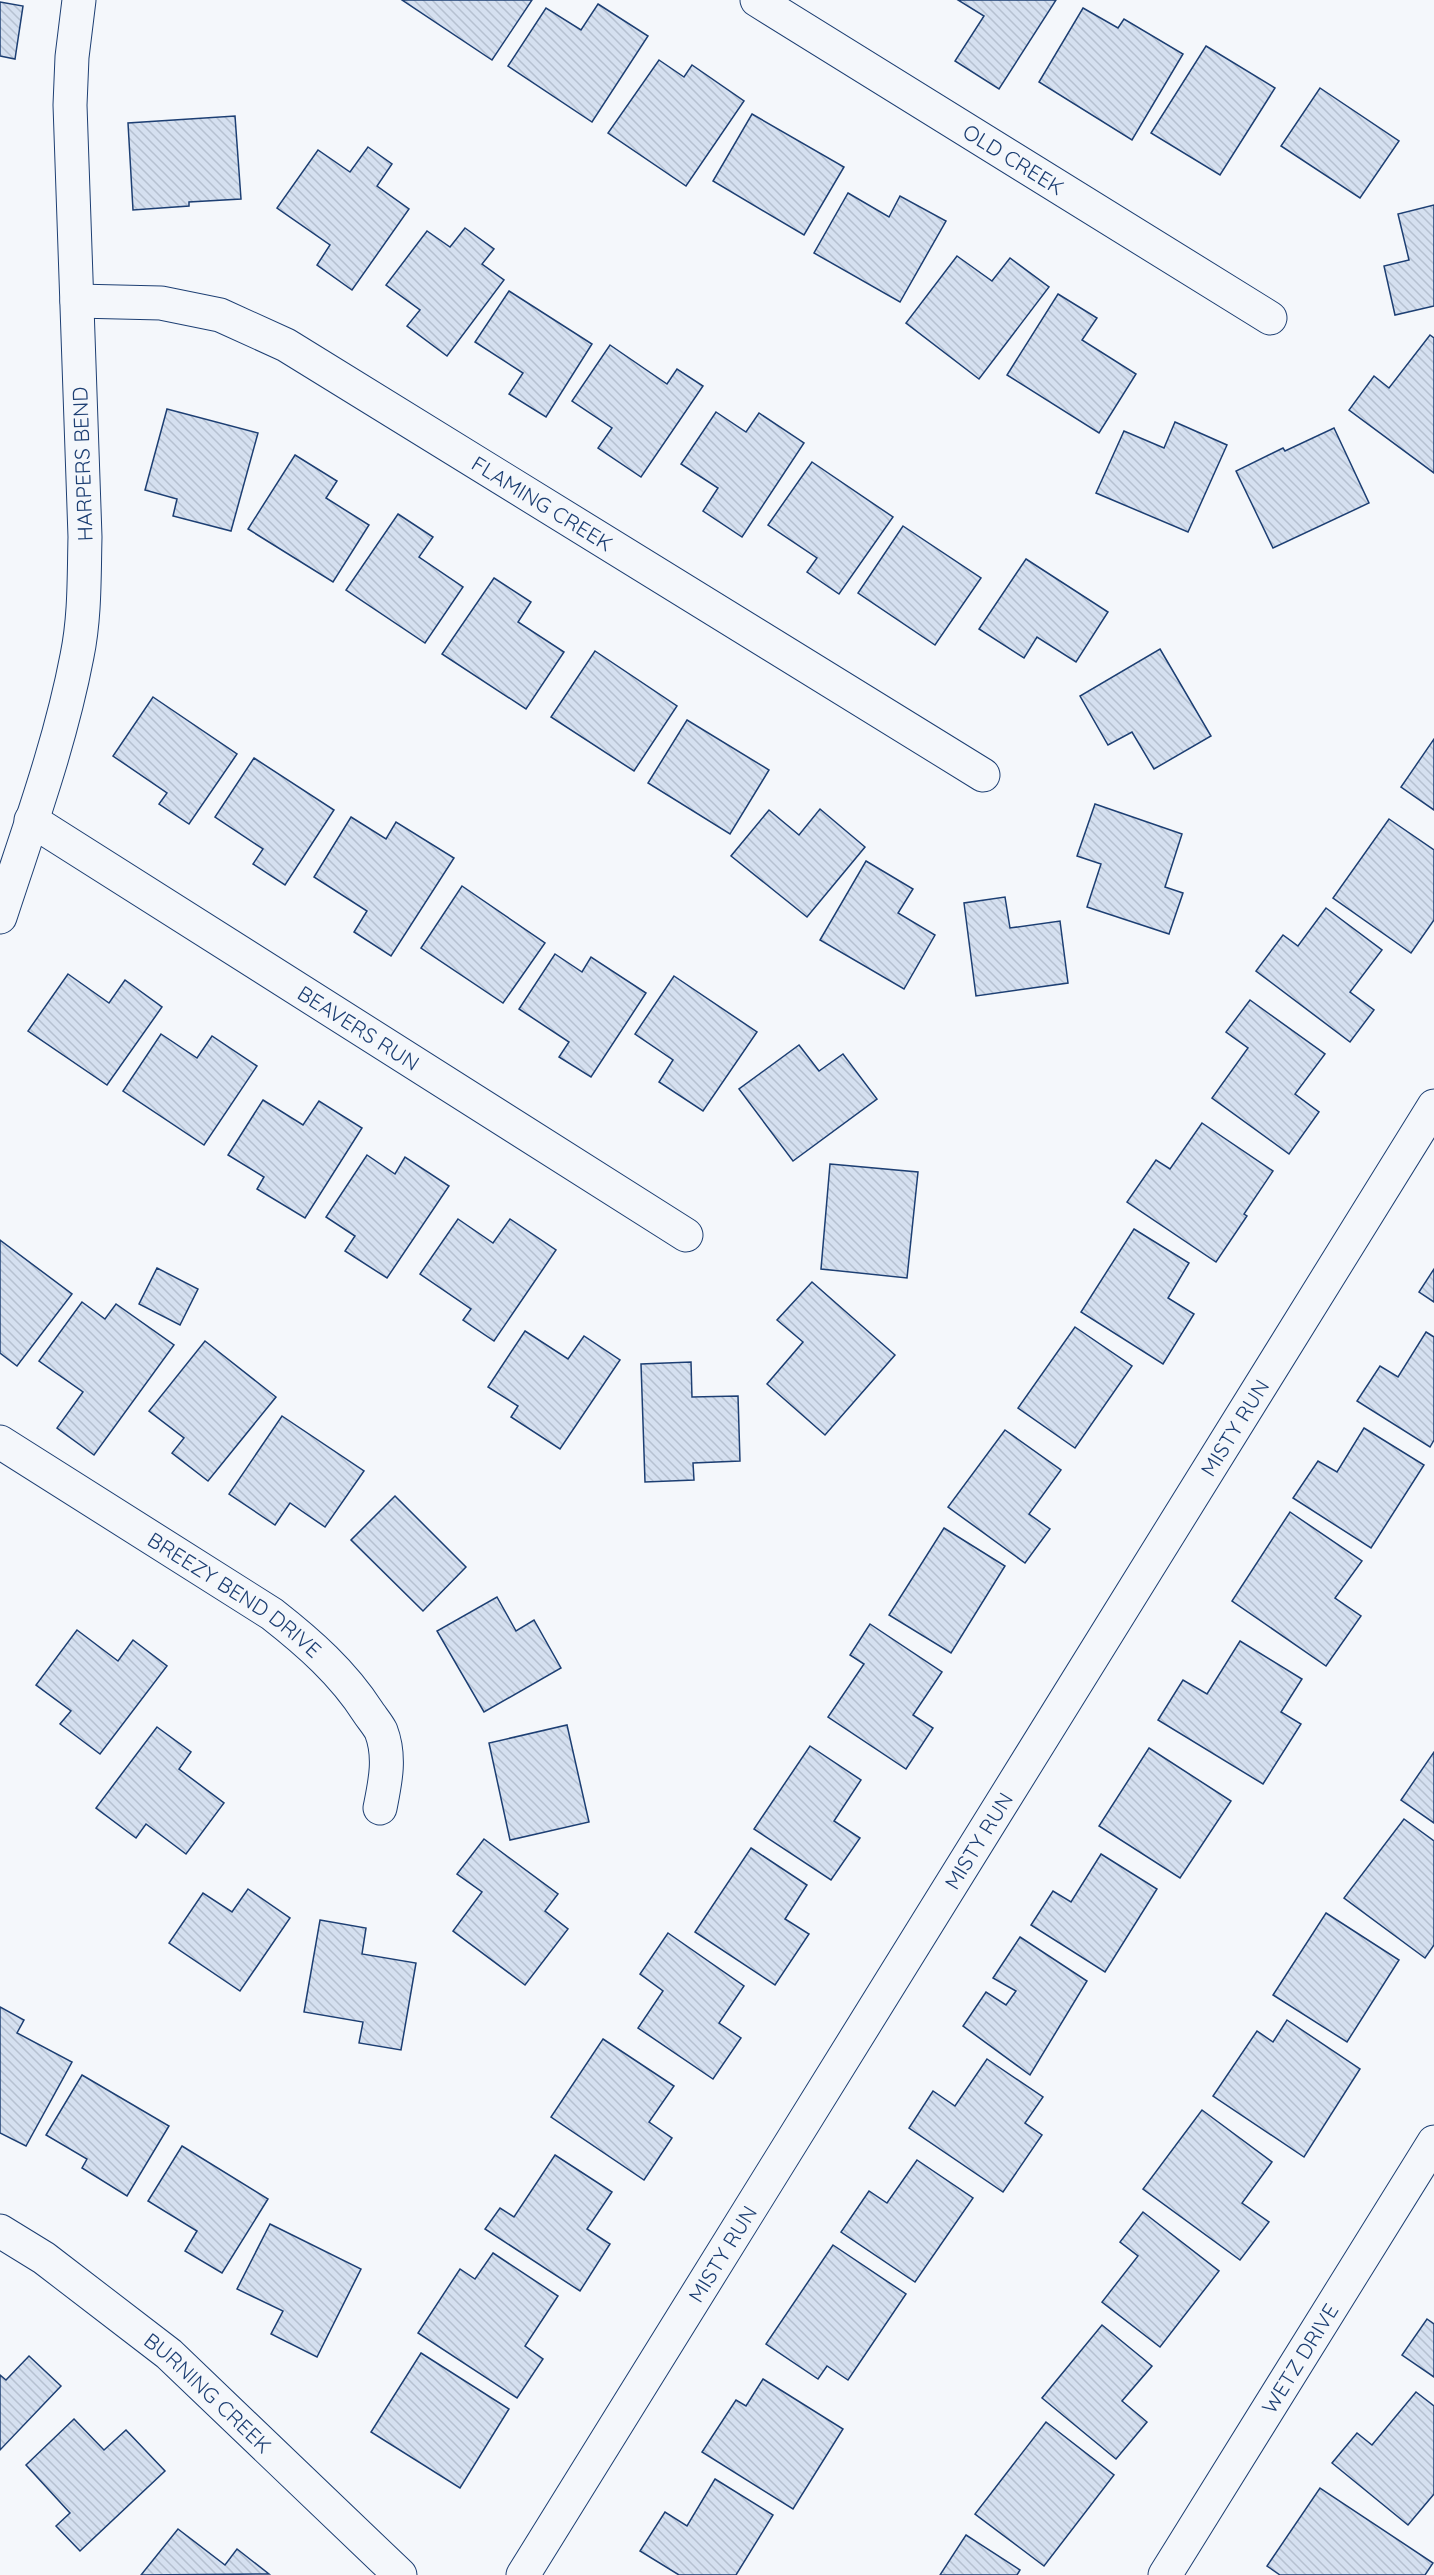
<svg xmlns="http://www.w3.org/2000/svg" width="1434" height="2575" viewBox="0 0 1434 2575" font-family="Quicksand,sans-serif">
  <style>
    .building { fill: url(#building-back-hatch); stroke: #1d3f73; stroke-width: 1.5 }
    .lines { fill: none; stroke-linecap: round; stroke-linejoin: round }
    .street-casing { stroke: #1d3f73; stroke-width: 35 }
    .street { stroke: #f4f7fb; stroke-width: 33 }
    .labels { text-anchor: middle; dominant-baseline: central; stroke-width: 4.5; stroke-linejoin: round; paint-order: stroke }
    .street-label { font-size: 21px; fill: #1d3f73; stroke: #f4f7fb }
  </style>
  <defs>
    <pattern id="building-back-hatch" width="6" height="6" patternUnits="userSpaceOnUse" patternTransform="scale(1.5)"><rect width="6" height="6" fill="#d5e0f0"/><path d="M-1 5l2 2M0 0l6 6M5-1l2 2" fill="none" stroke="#b6c1d1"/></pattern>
  </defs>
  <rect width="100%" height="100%" fill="#f4f7fb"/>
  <g class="building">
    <path d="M402 0H532L492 60Z"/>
    <path d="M958 0H1056L999 89 955 61 984 16Z"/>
    <path d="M0 2 23 6 15 59 0 56Z"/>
    <path d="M598 4 648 36 592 122 508 66 546 8 581 30Z"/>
    <path d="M1083 8 1118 28 1124 19 1183 54 1132 140 1039 82Z"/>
    <path d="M1206 46 1275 88 1220 175 1151 133Z"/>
    <path d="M659 60 684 77 692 65 744 101 686 186 608 133Z"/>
    <path d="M1320 88 1399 141 1360 198 1281 146Z"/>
    <path d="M752 114 844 167 804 235 713 181Z"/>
    <path d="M235 116 241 199 189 202V206L133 210 128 123Z"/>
    <path d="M368 147 392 164 377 186 409 209 352 290 317 265 330 245 277 208 318 150 350 172Z"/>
    <path d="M848 193 889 217 900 196 946 221 900 302 814 253Z"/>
    <path d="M1434 205V306L1395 315 1384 266 1409 260 1398 214Z"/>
    <path d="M465 228 494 249 482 264 504 280 447 356 407 326 420 310 386 285 427 231 450 247Z"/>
    <path d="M957 256 992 281 1010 258 1049 287 979 379 906 323Z"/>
    <path d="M509 291 592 344 546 417 509 394 523 373 475 342Z"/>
    <path d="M1058 294 1097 318 1082 340 1136 374 1099 433 1007 375Z"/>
    <path d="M1430 335 1434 338V473L1349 410 1374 376 1389 388Z"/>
    <path d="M610 345 667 384 677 369 703 386 641 477 598 448 612 428 572 401Z"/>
    <path d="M167 409 258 433 231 531 173 516 177 499 145 490Z"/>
    <path d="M716 412 746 432 759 413 804 443 742 537 703 511 718 488 681 464Z"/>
    <path d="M1175 422 1227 445 1188 532 1096 493 1124 431 1164 448Z"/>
    <path d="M1334 428 1369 503 1273 548 1236 471 1283 448 1285 451Z"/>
    <path d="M295 455 337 481 326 498 369 525 333 582 248 529Z"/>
    <path d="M812 462 893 517 839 594 807 572 817 558 768 525Z"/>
    <path d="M398 514 433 537 419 557 463 587 425 643 346 590Z"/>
    <path d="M903 526 981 578 935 645 858 593Z"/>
    <path d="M1026 559 1108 612 1076 662 1037 637 1024 658 979 629Z"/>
    <path d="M494 578 531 602 518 622 564 652 526 709 442 654Z"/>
    <path d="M1160 649 1211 736 1154 769 1132 732 1108 745 1080 696Z"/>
    <path d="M595 651 677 706 634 771 551 717Z"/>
    <path d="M153 697 237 754 189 824 159 804 167 793 113 756Z"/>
    <path d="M687 720 769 770 730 834 648 783Z"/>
    <path d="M1434 739V810L1401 787Z"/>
    <path d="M254 758 334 810 285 885 253 864 263 849 215 817Z"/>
    <path d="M1095 804 1182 834 1165 887 1183 893 1169 934 1087 907 1101 864 1077 856Z"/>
    <path d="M820 809 865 847 807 917 731 856 769 810 799 835Z"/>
    <path d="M351 817 386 839 396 822 454 858 391 956 354 932 367 911 314 877Z"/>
    <path d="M1389 819 1434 850V920L1411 953 1333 898Z"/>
    <path d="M866 861 913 889 898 913 935 935 904 989 820 940Z"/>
    <path d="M462 886 545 943 503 1003 421 948Z"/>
    <path d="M1005 897 1010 928 1060 921 1068 983 976 996 964 903Z"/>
    <path d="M1326 908 1382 950 1350 992 1374 1010 1350 1042 1256 971 1283 935 1298 946Z"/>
    <path d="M555 954 582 972 591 957 646 993 591 1077 559 1057 569 1042 519 1009Z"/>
    <path d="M68 974 109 1003 125 980 162 1007 107 1085 28 1031Z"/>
    <path d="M674 976 757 1032 703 1111 659 1082 673 1060 635 1034Z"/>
    <path d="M1250 1000 1325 1054 1295 1094 1319 1112 1289 1154 1212 1098 1248 1048 1226 1032Z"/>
    <path d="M161 1034 197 1058 212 1036 257 1066 204 1145 123 1091Z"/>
    <path d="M799 1045 819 1071 843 1054 877 1099 793 1161 739 1089Z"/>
    <path d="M263 1100 303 1125 319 1101 362 1128 305 1218 257 1189 264 1177 228 1155Z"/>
    <path d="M1202 1123 1273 1171 1244 1214 1247 1216 1216 1262 1127 1202 1156 1160 1170 1169Z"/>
    <path d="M367 1155 395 1174 405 1157 449 1186 387 1278 345 1251 355 1236 326 1217Z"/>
    <path d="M830 1164 918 1172 907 1278 821 1269Z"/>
    <path d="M458 1219 493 1243 510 1219 556 1250 494 1341 463 1320 471 1309 420 1274Z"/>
    <path d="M1134 1229 1189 1263 1168 1298 1194 1314 1163 1364 1081 1312Z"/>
    <path d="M0 1240 72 1294 17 1366 0 1353Z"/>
    <path d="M157 1268 198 1289 180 1325 139 1304Z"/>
    <path d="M1434 1269V1302L1419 1292Z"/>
    <path d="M812 1282 895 1355 825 1435 767 1384 803 1342 777 1320Z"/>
    <path d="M82 1302 105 1319 116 1304 174 1345 94 1455 57 1428 83 1392 39 1361Z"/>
    <path d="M1075 1327 1132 1366 1075 1448 1018 1408Z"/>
    <path d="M525 1331 568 1359 584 1336 620 1360 560 1449 511 1417 518 1406 488 1387Z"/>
    <path d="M1426 1332 1434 1337V1440L1430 1447 1357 1401 1380 1366 1398 1377Z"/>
    <path d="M205 1341 276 1397 208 1481 172 1453 184 1438 149 1411Z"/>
    <path d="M691 1362 692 1397 738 1396 740 1461 693 1463 694 1480 645 1482 641 1364Z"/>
    <path d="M282 1416 364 1471 325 1527 290 1503 275 1525 229 1494Z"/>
    <path d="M1364 1428 1424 1465 1371 1548 1293 1498 1318 1461 1337 1472Z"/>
    <path d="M1005 1430 1061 1470 1029 1514 1050 1529 1025 1563 948 1507Z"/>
    <path d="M395 1496 466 1567 423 1611 351 1540Z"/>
    <path d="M1290 1512 1362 1561 1335 1598 1361 1616 1326 1666 1232 1601Z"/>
    <path d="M944 1528 1005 1566 951 1653 889 1615Z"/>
    <path d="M497 1597 516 1631 534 1620 561 1668 484 1712 437 1631Z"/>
    <path d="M870 1624 942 1672 913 1715 933 1728 906 1769 828 1717 864 1664 850 1655Z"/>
    <path d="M77 1630 118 1661 133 1640 167 1666 100 1754 60 1724 71 1711 36 1685Z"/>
    <path d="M1240 1641 1302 1679 1281 1712 1301 1724 1263 1784 1158 1720 1183 1680 1207 1694Z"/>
    <path d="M567 1725 589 1822 510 1840 489 1743Z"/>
    <path d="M157 1727 191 1752 179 1769 224 1803 186 1854 146 1824 136 1838 96 1808Z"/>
    <path d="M810 1746 861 1780 834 1821 860 1838 831 1880 754 1829Z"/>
    <path d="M1149 1748 1231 1801 1180 1878 1099 1826Z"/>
    <path d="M1434 1752V1823L1401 1800Z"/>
    <path d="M1404 1819 1434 1841V1945L1425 1958 1344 1898Z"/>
    <path d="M484 1839 558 1894 545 1911 568 1929 525 1985 453 1931 482 1892 457 1874Z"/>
    <path d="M751 1848 807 1885 785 1919 809 1934 775 1985 695 1932Z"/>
    <path d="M1101 1854 1157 1889 1105 1972 1031 1925 1053 1891 1071 1902Z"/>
    <path d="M248 1889 290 1918 240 1991 169 1943 203 1893 232 1912Z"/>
    <path d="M1326 1913 1399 1960 1347 2042 1273 1995Z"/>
    <path d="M320 1920 366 1928 362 1954 416 1963 401 2050 359 2043 363 2022 304 2012Z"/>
    <path d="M668 1933 744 1986 719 2023 741 2038 713 2079 638 2028 663 1991 640 1974Z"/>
    <path d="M1020 1937 1087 1981 1030 2075 963 2026 986 1992 1006 2005 1016 1991 993 1978Z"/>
    <path d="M0 2007 24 2020 17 2033 72 2062 26 2146 0 2133Z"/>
    <path d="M1287 2020 1360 2069 1304 2157 1213 2096 1257 2031 1273 2042Z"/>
    <path d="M603 2039 674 2086 649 2122 672 2138 644 2180 551 2117Z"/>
    <path d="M987 2059 1043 2097 1025 2123 1042 2135 1003 2192 909 2128 933 2091 955 2106Z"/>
    <path d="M82 2075 169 2126 127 2196 82 2168 87 2159 46 2135Z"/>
    <path d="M1202 2110 1272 2162 1242 2203 1269 2222 1240 2260 1143 2189Z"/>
    <path d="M182 2146 268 2199 222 2273 185 2251 197 2231 148 2201Z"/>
    <path d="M555 2155 612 2192 587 2229 610 2244 580 2291 485 2229 500 2208 514 2217Z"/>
    <path d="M917 2160 973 2198 915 2282 841 2232 869 2191 887 2203Z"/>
    <path d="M1143 2212 1219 2271 1160 2347 1102 2302 1138 2256 1120 2242Z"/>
    <path d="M270 2224 361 2269 317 2357 271 2334 283 2311 237 2289Z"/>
    <path d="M833 2245 906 2294 848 2380 827 2366 818 2379 766 2344Z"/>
    <path d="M493 2253 558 2296 525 2346 543 2359 517 2398 418 2333 460 2269 475 2279Z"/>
    <path d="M1427 2319 1434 2324V2377L1402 2355Z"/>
    <path d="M1102 2325 1152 2366 1122 2401 1147 2422 1116 2459 1042 2398Z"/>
    <path d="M421 2353 509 2409 460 2488 371 2432Z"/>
    <path d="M29 2356 61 2386 0 2450V2375L6 2380Z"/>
    <path d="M763 2379 843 2429 793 2509 702 2452 736 2400 746 2406Z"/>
    <path d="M1416 2392 1434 2406V2494L1408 2525 1332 2463 1357 2433 1372 2445Z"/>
    <path d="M74 2419 104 2450 126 2430 165 2471 80 2551 56 2526 70 2513 26 2465Z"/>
    <path d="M1046 2422 1114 2475 1044 2566 975 2514Z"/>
    <path d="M715 2479 773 2515 736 2575H679L640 2551 665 2512 687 2526Z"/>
    <path d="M1320 2488 1433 2563 1425 2575H1280L1267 2566Z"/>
    <path d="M178 2529 225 2565 237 2549 269 2574 141 2575Z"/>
    <path d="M966 2535 1020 2570 1017 2575H940Z"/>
  </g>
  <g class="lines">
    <g class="street-casing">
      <g id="street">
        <path id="s1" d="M757 0 1270 318"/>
        <path id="s2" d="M77 301 161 303 220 315 286 345 983 775"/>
        <path id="s3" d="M31 820 686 1235"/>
        <path d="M0 917C28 831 60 745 77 656 85 617 84 577 85 537L70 105 72 57 79 0"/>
        <path id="s4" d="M0 1442 272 1614C309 1643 343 1673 368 1712 372 1718 378 1725 381 1731 391 1757 385 1783 380 1808"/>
        <path id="s5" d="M0 2231 44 2258 169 2354 400 2575"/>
        <path id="s6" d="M523 2575 1434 1106"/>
        <path id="s7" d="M1165 2575 1434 2142"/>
      </g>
    </g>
    <use href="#street" class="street"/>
  </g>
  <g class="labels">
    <g class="street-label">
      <text stroke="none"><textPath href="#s1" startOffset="302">OLD CREEK</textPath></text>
      <text transform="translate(82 464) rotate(-92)">HARPERS BEND</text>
      <text stroke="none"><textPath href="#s2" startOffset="518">FLAMING CREEK</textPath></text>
      <text stroke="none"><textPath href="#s3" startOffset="388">BEAVERS RUN</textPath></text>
      <text stroke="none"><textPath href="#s6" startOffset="1350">MISTY RUN</textPath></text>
      <text stroke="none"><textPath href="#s4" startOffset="280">BREEZY BEND DRIVE</textPath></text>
      <text stroke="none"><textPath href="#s6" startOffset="864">MISTY RUN</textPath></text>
      <text stroke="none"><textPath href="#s6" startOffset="378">MISTY RUN</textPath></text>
      <text stroke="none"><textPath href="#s7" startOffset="255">WETZ DRIVE</textPath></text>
      <text stroke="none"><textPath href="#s5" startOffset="264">BURNING CREEK</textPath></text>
    </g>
  </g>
</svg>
